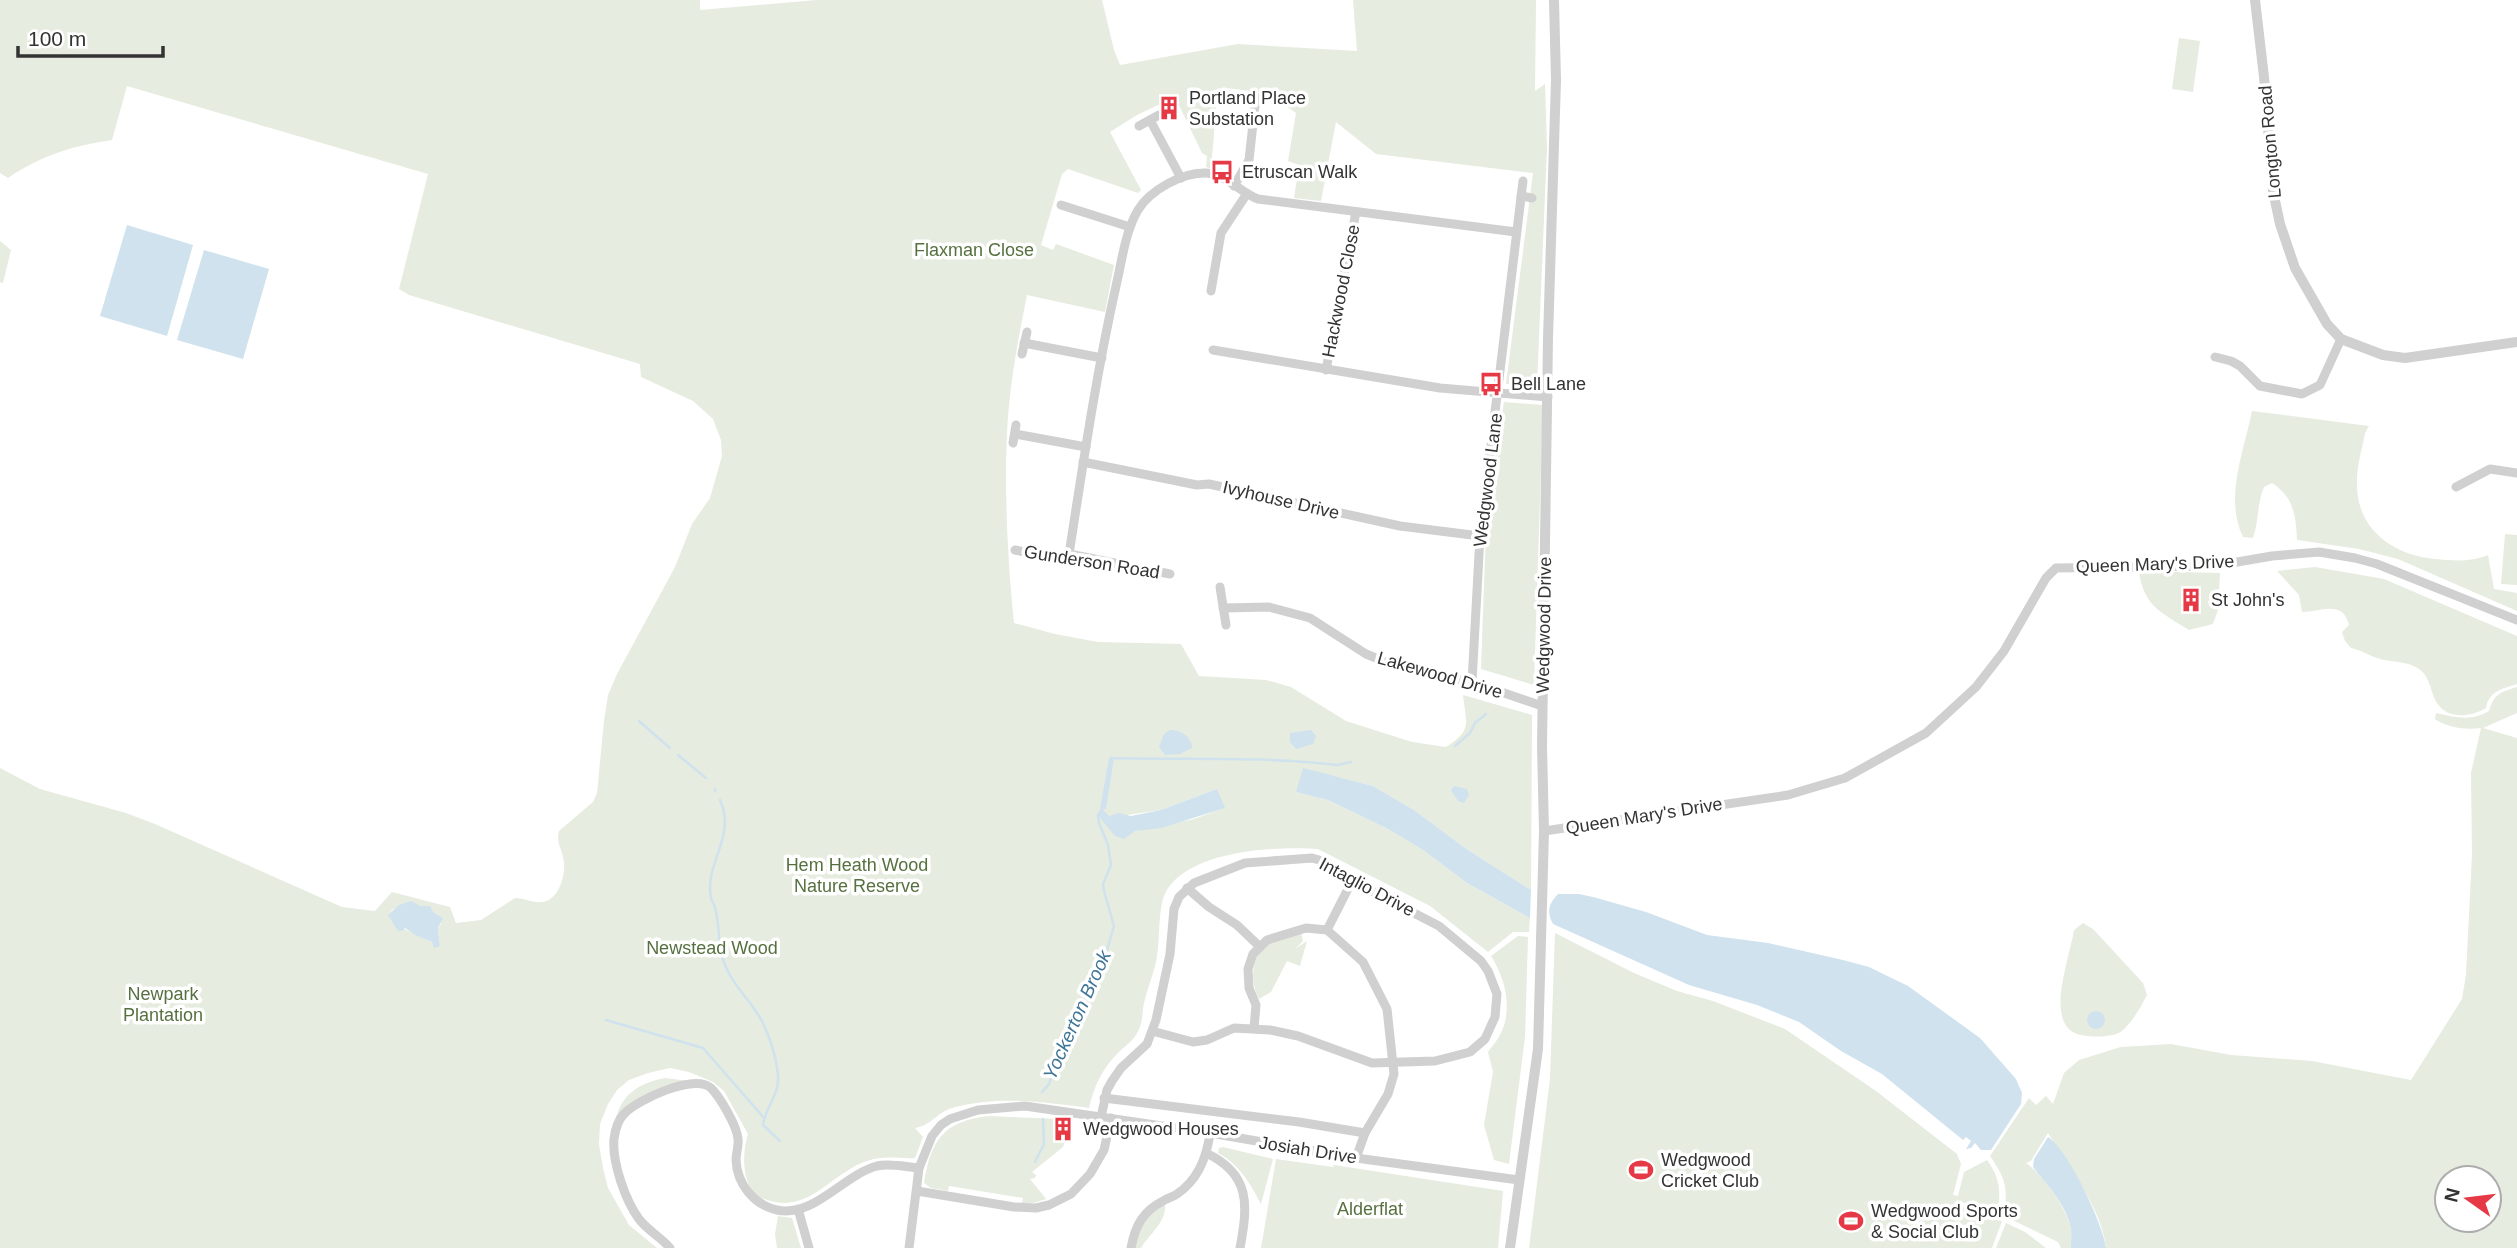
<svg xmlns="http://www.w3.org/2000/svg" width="2517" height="1248" viewBox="0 0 2517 1248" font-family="Helvetica,sans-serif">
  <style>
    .green { fill: #e6ecdf; fill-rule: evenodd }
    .water { fill: #cfe2ee }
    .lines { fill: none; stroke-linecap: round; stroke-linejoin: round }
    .stream { stroke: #cfe2ee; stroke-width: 2.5 }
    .minor { stroke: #d0d0d0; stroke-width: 9 }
    .tertiary { stroke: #d0d0d0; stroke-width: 10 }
    .labels { text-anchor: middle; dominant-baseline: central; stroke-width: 7; stroke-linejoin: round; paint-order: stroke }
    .poi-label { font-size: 18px; fill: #333; stroke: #fff; text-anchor: start }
    .street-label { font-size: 18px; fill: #333; stroke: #fff }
    .park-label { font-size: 18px; fill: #56703f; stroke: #fff }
    .water-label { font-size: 19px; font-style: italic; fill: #3f7597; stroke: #fff }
  </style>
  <rect width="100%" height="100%" fill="#fff"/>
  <g class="green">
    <path d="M0 0H700V10L816 0H1102L1114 50 1120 65 1238 44 1357 51 1353 0H1536L1535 91 1545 84 1547 148 1537 385 1506 384 1533 173 1376 154 1336 122 1321 201 1294 198 1299 165 1288 161 1296 113 1268 93 1226 88 1214 90 1217 98 1211 169 1206 167 1207 156 1202 153 1175 97 1137 115 1110 132 1141 190 1138 193 1068 169 1062 174 1041 245 1053 250 1056 244 1114 265 1105 312 1027 295C1018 340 1009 387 1007 434 1004 494 1008 563 1014 623L1055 634 1098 642 1181 644 1199 676 1266 680 1291 687 1346 721 1412 742 1446 747C1473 730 1466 723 1463 695L1532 715 1531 890 1468 850 1414 810 1373 786 1333 776 1296 792 1328 800 1388 829 1423 850 1467 883 1530 918 1529 932H1513L1488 952 1430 906 1318 849C1276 846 1174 850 1162 903 1158 923 1160 943 1156 962 1153 976 1147 989 1144 1003 1142 1012 1143 1021 1139 1029 1135 1040 1126 1045 1118 1053 1102 1069 1094 1086 1089 1108 1044 1102 996 1095 952 1108 936 1113 932 1125 915 1128L923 1137 915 1158C898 1159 884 1155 867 1161 833 1172 810 1212 771 1201 762 1199 754 1196 750 1187 742 1171 743 1150 748 1134L724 1091 713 1082 689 1072 670 1068 648 1073 629 1080 617 1090 608 1104 600 1124 599 1144 603 1168 608 1188 629 1225 657 1248H0V768L40 789 126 813 155 824 342 907 375 911 392 892 450 907 456 923 481 920 515 898C524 898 532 903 542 902 560 900 567 872 563 857 561 847 556 842 559 831L593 802 597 793 604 721 608 695 617 674 675 567 692 524 710 498 722 456 721 440 713 419 693 401 641 377 640 364 409 295 399 289 428 174 127 86 112 140C72 146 42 155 8 178L0 173ZM1217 789 1224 808 1194 819 1135 831 1123 838 1127 815 1161 810ZM411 902 438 915 441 924 438 928 440 946 396 925 389 916 392 910Z"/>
    <path d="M2179 38 2200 41 2193 92 2172 89Z"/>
    <path d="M0 241 11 250 3 283 0 282Z"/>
    <path d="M1504 402 1543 405 1534 685 1481 669 1486 532 1490 496 1496 486 1500 467 1495 459Z"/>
    <path d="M2252 411 2369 426 2365 433C2362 450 2356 468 2357 486 2358 531 2394 555 2435 559 2454 561 2472 562 2488 555L2494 589 2517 593V611L2398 559 2359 549 2297 540C2296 517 2294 497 2272 483L2264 487C2257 503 2259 521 2253 538L2243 537C2224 498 2244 451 2252 411Z"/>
    <path d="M2505 534 2517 535V585L2501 584Z"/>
    <path d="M2315 567 2384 579 2517 636V684C2502 689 2489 691 2486 708 2471 717 2448 720 2437 703 2430 692 2431 678 2419 669 2407 660 2390 663 2377 658 2368 655 2361 650 2351 648L2345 641 2342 632 2349 625C2343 599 2320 612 2302 612L2299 595 2277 571Z"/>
    <path d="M2139 571 2220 573 2218 610 2213 624 2189 630C2161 612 2144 607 2139 571Z"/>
    <path d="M2517 687V713L2483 728 2517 738V1248H2106C2102 1208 2068 1166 2048 1133L2031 1161 2026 1163C2041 1173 2066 1207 2070 1226 2072 1232 2071 1241 2071 1248H2061L2058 1242 2004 1216C2008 1188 2006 1179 1990 1156L2029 1098 2036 1105 2046 1096 2053 1104 2064 1073 2079 1060 2121 1047 2171 1044 2231 1055 2312 1061 2411 1080 2462 999 2466 975 2472 855 2471 773 2481 728C2466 730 2448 728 2435 719L2436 713C2455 717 2470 722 2489 711 2495 693 2499 693 2517 687ZM2447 1178H2489V1220H2447Z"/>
    <path d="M2083 923 2093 929 2143 983 2147 995C2141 1007 2132 1022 2122 1031 2114 1038 2084 1038 2075 1033 2068 1030 2064 1024 2062 1016 2056 993 2070 954 2074 930Z"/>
    <path d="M1301 933 1303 941 1295 949 1307 941 1300 966 1287 961 1271 992 1259 999C1250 983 1251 960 1264 947 1273 939 1289 937 1301 933Z"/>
    <path d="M1555 933 1634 973 1677 991 1713 1001 1785 1029 1876 1091 1957 1154 1961 1164 1953 1195 1958 1196 1964 1172 1987 1160C1999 1177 2002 1191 1997 1212L1957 1201 1956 1204 2002 1221 1992 1248H1529L1550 1079Z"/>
    <path d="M1518 936 1528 937 1525 1037 1509 1164 1494 1160 1484 1125 1493 1072 1488 1052C1492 1046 1498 1040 1501 1033 1513 1008 1505 978 1491 956Z"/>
    <path d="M665 1078 689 1081 681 1082 615 1122C621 1094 639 1083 665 1078Z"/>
    <path d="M989 1116 1059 1119 1058 1133 1067 1135 1063 1147 1032 1172 1036 1175 1035 1178 1030 1179 1046 1199 1033 1203H1022L1023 1198 949 1186 948 1191 931 1188 924 1183C931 1139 944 1121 989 1116Z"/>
    <path d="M1223 1147 1273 1159 1261 1204C1250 1183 1239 1164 1218 1153L1219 1148Z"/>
    <path d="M1276 1159 1333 1167 1334 1165 1503 1191 1498 1248H1261Z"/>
    <path d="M1165 1204C1167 1222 1149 1234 1141 1248H1135C1139 1223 1144 1217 1165 1204Z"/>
    <path d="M778 1216 792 1218 801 1248H777L775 1234Z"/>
    <path d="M2006 1223 2025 1232 2046 1248H1996Z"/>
  </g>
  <g class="water">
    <path d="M127 225 193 245 167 336 100 316Z"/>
    <path d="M204 250 269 269 243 359 177 340Z"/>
    <path d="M1170 730C1181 730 1192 737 1192 748L1180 754 1165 755 1159 747 1164 734Z"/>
    <path d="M1311 730 1316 736 1313 744 1296 749 1290 742V733Z"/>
    <path d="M1109 758H1114L1106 809H1100Z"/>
    <path d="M1303 768 1373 786 1414 810 1468 850 1531 890 1530 918 1467 883 1423 850 1388 829 1328 800 1296 792Z"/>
    <path d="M1454 786 1467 789 1469 795 1464 803 1458 801 1451 790Z"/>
    <path d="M1217 789 1225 808 1161 828 1135 831 1124 839 1115 836 1098 815 1103 810 1109 816 1119 813 1131 816 1161 810Z"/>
    <path d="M1558 894H1579L1593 897 1646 912 1707 935 1768 943 1843 960 1869 967 1908 986 1980 1038 2016 1079 2022 1093 2021 1104 1991 1150H1981L1975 1143 1971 1148 1966 1149 1971 1141 1966 1137 1963 1140 1882 1074 1841 1051 1799 1022 1757 1005 1689 985 1553 924C1546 911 1549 904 1558 894Z"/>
    <path d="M411 901 420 906H430L433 912 443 918 438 928 440 946 434 948 432 942 415 935 405 928 402 931H398L388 915 399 905Z"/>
    <circle cx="2096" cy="1020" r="9"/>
    <path d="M2048 1137C2067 1148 2104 1225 2106 1248H2071C2071 1241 2072 1232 2070 1225 2065 1203 2046 1184 2033 1167L2034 1159Z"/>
  </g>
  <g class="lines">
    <g class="stream">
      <path d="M639 721 670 748"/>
      <path d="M1455 746 1470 733 1475 723 1486 714"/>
      <path d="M678 755 706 778"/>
      <path d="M1111 758C1187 760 1262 756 1337 765L1351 762"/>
      <path d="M715 789V791"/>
      <path d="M720 800C737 837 704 863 711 898 712 902 715 905 715 908 722 934 715 949 730 975 737 988 747 998 755 1010 767 1026 776 1055 778 1075 780 1094 765 1108 763 1125L780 1141"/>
      <path d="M606 1020 703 1048 764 1118"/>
      <path d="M1042 1092 1049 1084 1059 1052 1073 1031 1081 1006 1102 967 1114 926 1104 891 1103 884 1111 865 1108 845 1099 823 1098 815 1104 806"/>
      <path d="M1035 1162 1044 1144 1043 1119"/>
    </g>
    <g class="minor">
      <path d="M1150 120 1181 178"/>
      <path d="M1139 126 1159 115"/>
      <path d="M1234 186 1249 160 1256 97"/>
      <path d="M1521 196 1532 198"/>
      <path d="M1061 205 1130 227"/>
      <path d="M1211 291 1221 233 1246 195"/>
      <path d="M1024 343 1102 358"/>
      <path d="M1213 350 1440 388 1548 397"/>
      <path d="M1022 354 1027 332"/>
      <path d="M2215 357 2231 361 2240 366 2260 386 2302 394 2320 385 2341 339"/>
      <path d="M1326 370 1356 212"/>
      <path d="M1015 434 1086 447"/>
      <path d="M1013 443 1016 425"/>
      <path d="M1083 462 1197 485 1209 484 1400 526 1480 536"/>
      <path d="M2456 487 2490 469 2517 473"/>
      <path d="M1015 550 1060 560 1069 554 1170 574"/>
      <path d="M1069 554C1083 465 1096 375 1116 286 1122 261 1125 232 1138 210 1150 190 1183 172 1206 173 1226 174 1241 193 1258 199L1516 232"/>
      <path d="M1220 587 1226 625"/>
      <path d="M1223 608 1269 607 1310 618 1366 654 1383 661 1427 674 1472 682 1542 706"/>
      <path d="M1472 682 1480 536 1523 181"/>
      <path d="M1544 831 1788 795 1845 778 1926 733 1976 687 2004 651 2046 578 2056 568 2214 566 2272 556 2319 552 2355 558 2377 564 2517 620"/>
      <path d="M1187 888 1209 907 1237 925 1259 946"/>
      <path d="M1327 930 1352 881"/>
      <path d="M1254 1028 1256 1005 1249 988 1248 969 1253 954 1267 940 1306 928 1327 930 1363 962 1387 1009 1394 1074 1388 1094 1365 1133 1356 1158"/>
      <path d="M1104 1098 1299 1122 1365 1133"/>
      <path d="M1101 1117 1107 1090 1112 1081 1121 1068 1147 1044 1156 1020 1170 954 1174 909 1179 897 1194 883 1245 863 1312 858 1326 862 1352 881 1439 926 1481 961 1488 971 1497 994 1495 1017 1485 1039 1470 1052 1435 1061 1372 1063 1298 1036 1270 1030 1234 1028 1207 1040 1193 1042 1152 1031"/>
      <path d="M1206 1153C1251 1174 1248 1205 1240 1248"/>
      <path d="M917 1191 1014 1207 1036 1208 1049 1205 1071 1194 1090 1174 1104 1150 1111 1118"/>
      <path d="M798 1209 809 1248"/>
      <path d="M670 1248C661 1237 647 1230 639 1219 625 1200 612 1162 614 1139 615 1131 618 1120 624 1114 637 1100 694 1073 711 1088 720 1097 737 1126 738 1139 739 1146 736 1153 736 1160 737 1184 754 1205 777 1210 814 1218 843 1175 877 1166 890 1163 905 1167 919 1168"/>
      <path d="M909 1248 919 1168 932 1136 941 1125 950 1119 978 1110 1025 1106 1210 1133 1356 1158 1519 1180"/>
      <path d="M1131 1248C1135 1226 1143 1211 1163 1201 1167 1198 1173 1197 1177 1194 1198 1180 1207 1156 1210 1133"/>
    </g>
    <g class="tertiary">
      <path d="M2255 0 2264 77 2273 191 2280 224 2295 268 2327 324 2341 339 2383 355 2405 358 2517 342"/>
      <path d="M1510 1248 1538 1049 1544 831 1542 746 1548 338 1556 80 1554 0"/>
    </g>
  </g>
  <defs>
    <g id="building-bare" transform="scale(1.89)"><path d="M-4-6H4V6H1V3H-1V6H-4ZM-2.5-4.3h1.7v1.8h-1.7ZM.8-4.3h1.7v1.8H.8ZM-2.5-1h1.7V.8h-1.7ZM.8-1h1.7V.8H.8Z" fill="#e63946" stroke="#fff" stroke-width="2.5" paint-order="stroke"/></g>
    <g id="bus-bare" transform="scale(1.89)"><path d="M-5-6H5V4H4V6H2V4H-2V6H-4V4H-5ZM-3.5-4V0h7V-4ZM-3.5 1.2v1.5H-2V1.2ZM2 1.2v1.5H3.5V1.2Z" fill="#e63946" stroke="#fff" stroke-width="2.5" paint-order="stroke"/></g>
    <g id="stadium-bare" transform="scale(1.89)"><path d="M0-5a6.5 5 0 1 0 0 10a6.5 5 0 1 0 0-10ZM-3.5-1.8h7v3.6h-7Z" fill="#e63946" stroke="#fff" stroke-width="2.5" paint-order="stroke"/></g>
  </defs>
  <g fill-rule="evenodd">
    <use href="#building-bare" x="1169" y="108"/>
    <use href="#bus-bare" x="1222" y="172"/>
    <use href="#bus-bare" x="1491" y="384"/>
    <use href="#building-bare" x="2191" y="600"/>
    <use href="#building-bare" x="1063" y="1129"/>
    <use href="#stadium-bare" x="1641" y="1170"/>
    <use href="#stadium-bare" x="1851" y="1221"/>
  </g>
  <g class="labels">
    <g class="poi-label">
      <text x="1189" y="98">Portland Place<tspan x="1189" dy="21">Substation</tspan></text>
      <text x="1242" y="172">Etruscan Walk</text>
      <text x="1511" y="384">Bell Lane</text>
      <text x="2211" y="600">St John's</text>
      <text x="1083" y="1129">Wedgwood Houses</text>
      <text x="1661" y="1160">Wedgwood<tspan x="1661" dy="21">Cricket Club</tspan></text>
      <text x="1871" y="1211">Wedgwood Sports<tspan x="1871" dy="21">&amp; Social Club</tspan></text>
    </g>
    <g class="street-label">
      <text transform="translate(2270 142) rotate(-95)">Longton Road</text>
      <text transform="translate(1341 291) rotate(-79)">Hackwood Close</text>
      <text transform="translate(1488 480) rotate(-83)">Wedgwood Lane</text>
      <text transform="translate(1281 500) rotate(13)">Ivyhouse Drive</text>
      <text transform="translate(1092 562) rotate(9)">Gunderson Road</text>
      <text transform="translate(2155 564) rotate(-2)">Queen Mary's Drive</text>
      <text transform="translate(1544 625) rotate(-89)">Wedgwood Drive</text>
      <text transform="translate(1440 675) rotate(16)">Lakewood Drive</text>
      <text transform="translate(1644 816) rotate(-9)">Queen Mary's Drive</text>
      <text transform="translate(1367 887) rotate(28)">Intaglio Drive</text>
      <text transform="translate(1308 1150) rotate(9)">Josiah Drive</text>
    </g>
    <g class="park-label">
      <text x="974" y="250">Flaxman Close</text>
      <text x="857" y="865">Hem Heath Wood<tspan x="857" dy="21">Nature Reserve</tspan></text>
      <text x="712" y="948">Newstead Wood</text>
      <text x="163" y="994">Newpark<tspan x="163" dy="21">Plantation</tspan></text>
      <text x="1370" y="1209">Alderflat</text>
    </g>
    <g class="water-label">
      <text transform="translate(1077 1015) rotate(-66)">Yockerton Brook</text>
    </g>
  </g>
  <g transform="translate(2468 1199) rotate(284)"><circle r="33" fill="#ffffff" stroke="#adadad" stroke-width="2"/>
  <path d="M0-5L12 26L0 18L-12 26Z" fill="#e63946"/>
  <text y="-10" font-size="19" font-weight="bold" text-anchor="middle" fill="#333333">N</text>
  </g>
  <path d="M18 46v10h145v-10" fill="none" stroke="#333333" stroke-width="3.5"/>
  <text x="28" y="46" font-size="21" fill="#333333" stroke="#ffffff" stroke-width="5" paint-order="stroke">100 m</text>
</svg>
